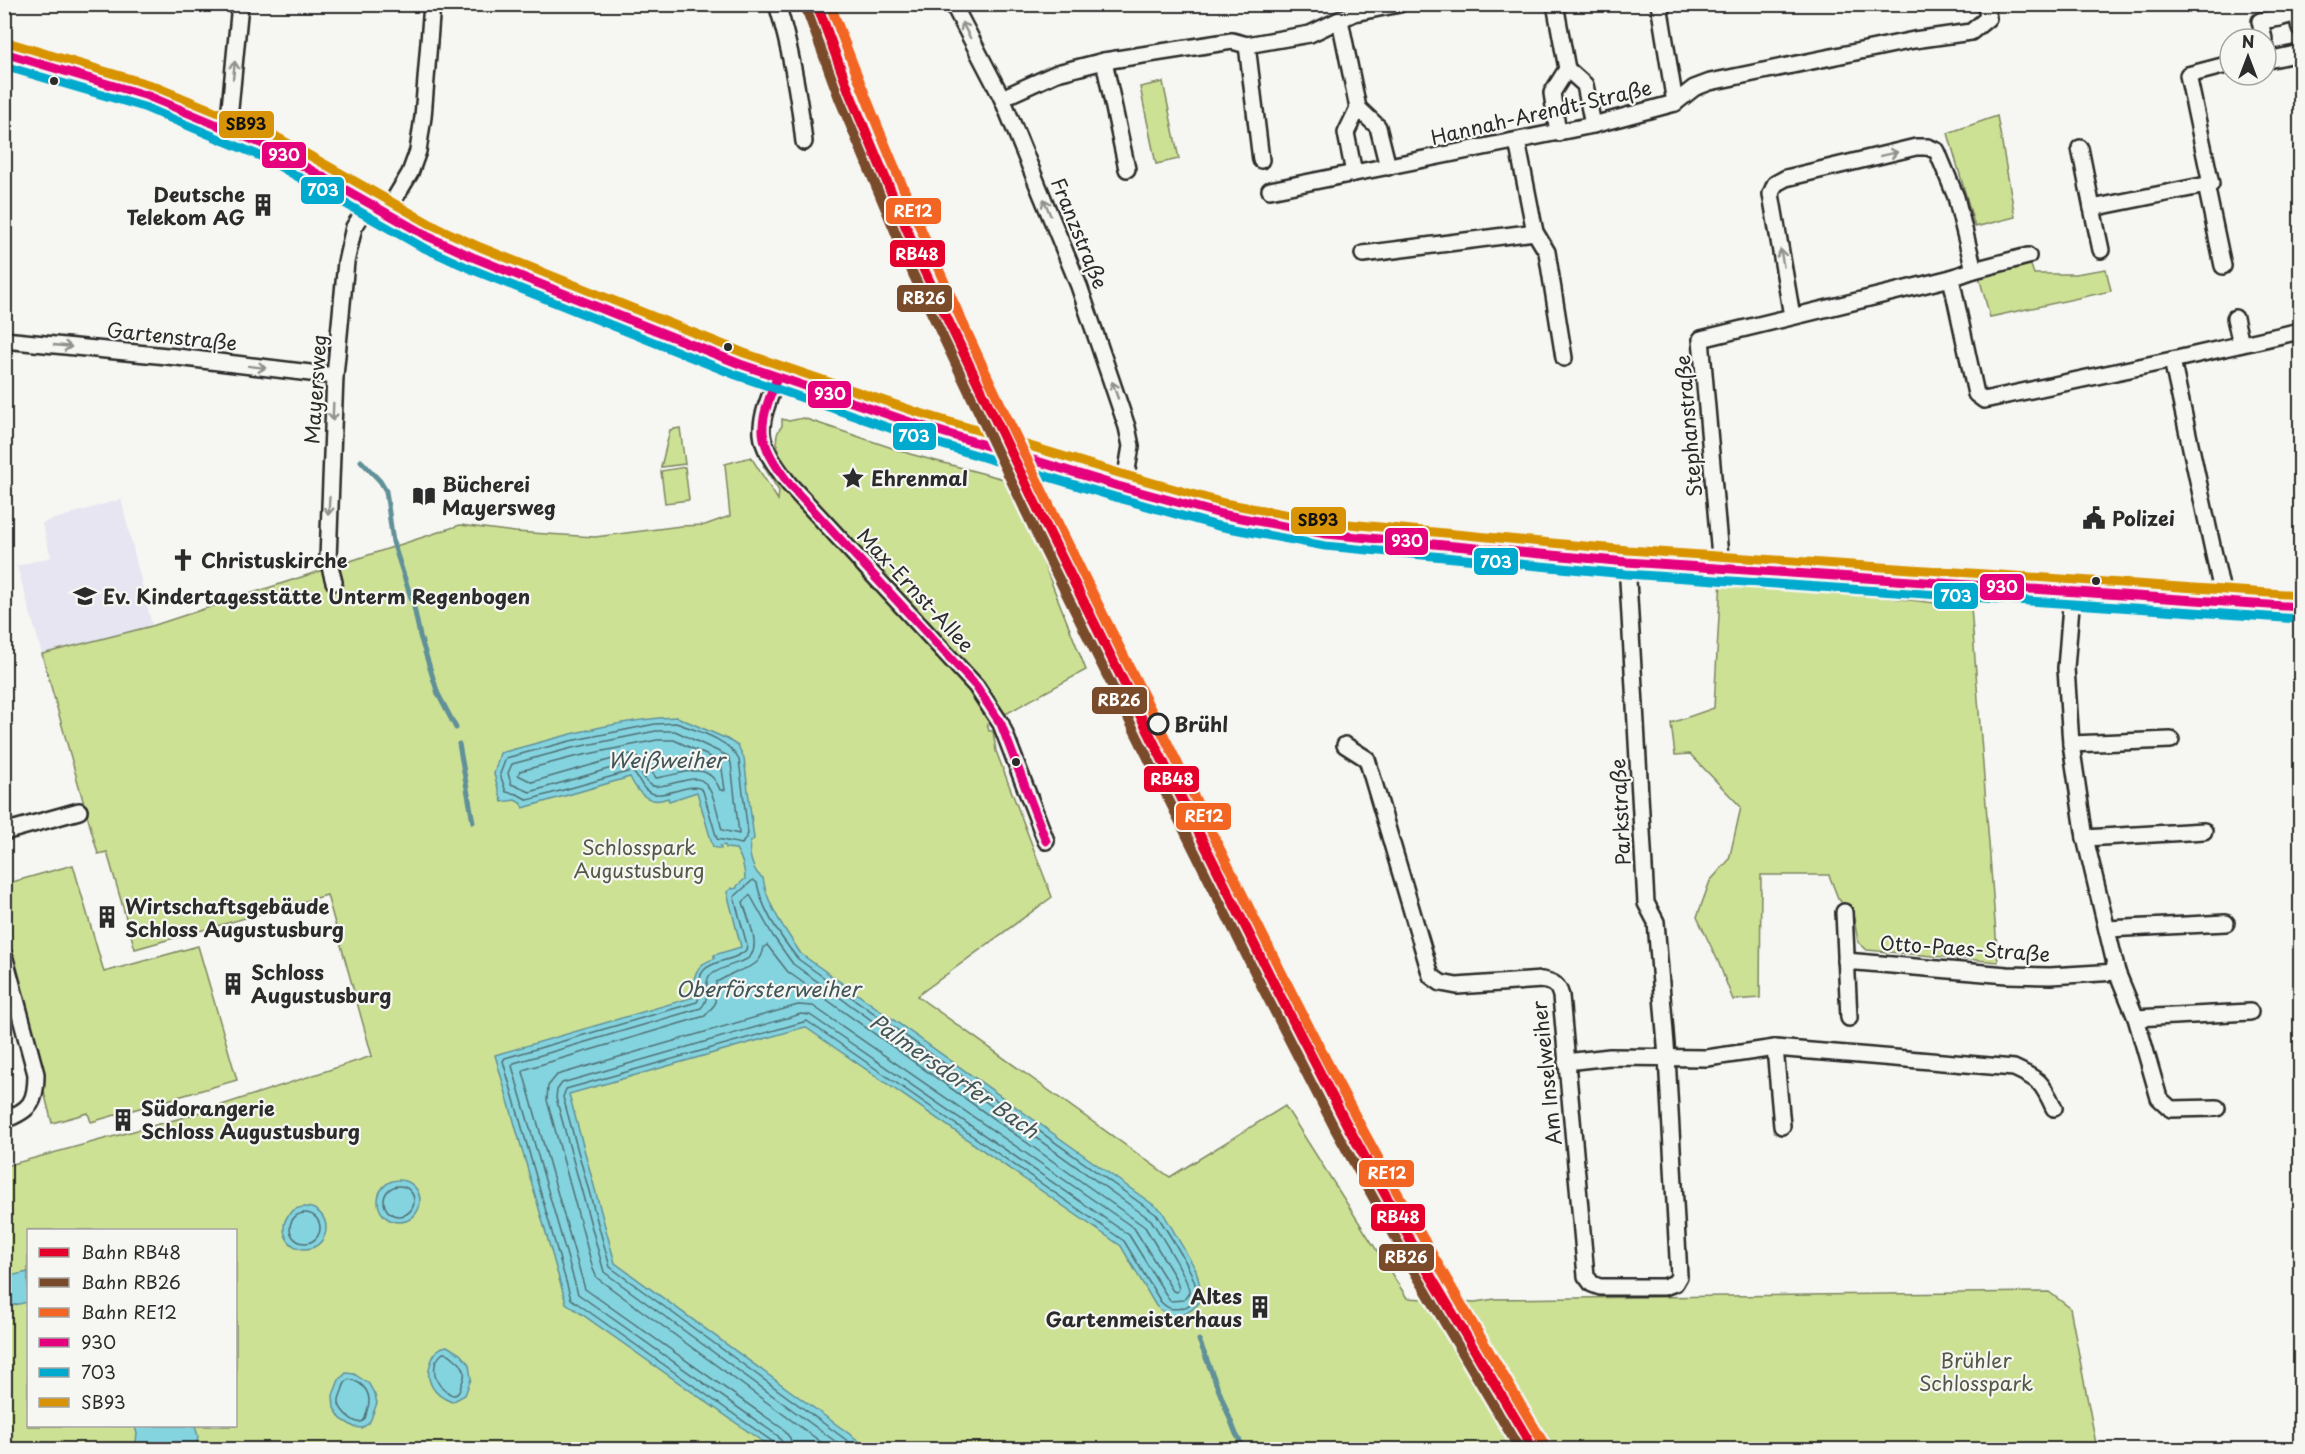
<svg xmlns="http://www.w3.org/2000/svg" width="2305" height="1454" viewBox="0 0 2305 1454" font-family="'Playpen Sans',sans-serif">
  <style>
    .built { fill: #e6e5f1 }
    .green { fill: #cde195; stroke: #7c8660; stroke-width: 1.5; fill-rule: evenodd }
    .water { fill: #84d4e0; stroke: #609098; stroke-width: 1.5 }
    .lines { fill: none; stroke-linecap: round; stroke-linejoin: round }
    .shore { stroke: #4f6f73; stroke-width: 1.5 }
    .stream { stroke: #609098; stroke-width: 5 }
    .minor-casing { stroke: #2b2b2b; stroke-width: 20 }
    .secondary-casing { stroke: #2b2b2b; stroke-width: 27 }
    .minor { stroke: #f6f6f2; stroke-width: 15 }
    .secondary { stroke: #f6f6f2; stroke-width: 22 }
    .bus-1-casing { stroke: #f6f6f2; stroke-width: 14 }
    .bus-2-casing { stroke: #f6f6f2; stroke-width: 14 }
    .bus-3-casing { stroke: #f6f6f2; stroke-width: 14 }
    .bus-1 { stroke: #e5007d; stroke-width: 9 }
    .bus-2 { stroke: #00a9ce; stroke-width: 9 }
    .bus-3 { stroke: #d89406; stroke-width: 9 }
    .rail-1-casing { stroke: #f6f6f2; stroke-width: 15 }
    .rail-2-casing { stroke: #f6f6f2; stroke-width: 15 }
    .rail-3-casing { stroke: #f6f6f2; stroke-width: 15 }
    .rail-1 { stroke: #e4002b; stroke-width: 10 }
    .rail-2 { stroke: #7a4b2a; stroke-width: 10 }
    .rail-3 { stroke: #f26522; stroke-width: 10 }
    .oneway { stroke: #90908e }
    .bus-dot { fill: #2b2b2b; stroke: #f6f6f2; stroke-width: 2 }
    .stop-dot { fill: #f6f6f2; stroke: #2b2b2b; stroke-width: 3 }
    .labels { text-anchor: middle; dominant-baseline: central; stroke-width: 4.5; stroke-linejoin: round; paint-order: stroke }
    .street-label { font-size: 20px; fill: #2b2b2b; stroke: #f6f6f2 }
    .poi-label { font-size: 20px; font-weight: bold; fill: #2b2b2b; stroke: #f6f6f2; text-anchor: start }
    .stop-label { font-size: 20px; font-weight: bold; fill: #2b2b2b; stroke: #f6f6f2; text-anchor: start }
    .park-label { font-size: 20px; fill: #545846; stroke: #f6f6f2 }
    .water-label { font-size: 21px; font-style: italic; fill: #415558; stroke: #f6f6f2 }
    .line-badge { stroke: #f6f6f2; stroke-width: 2 }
    .badge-label { font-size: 16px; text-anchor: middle; font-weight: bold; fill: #fff }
    .pale-badge-label { font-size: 16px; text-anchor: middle; font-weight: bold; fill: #111 }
  </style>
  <rect width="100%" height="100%" fill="#f6f6f2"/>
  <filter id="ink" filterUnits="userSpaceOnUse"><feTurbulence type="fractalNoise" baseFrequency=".0167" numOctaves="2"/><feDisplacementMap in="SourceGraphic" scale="12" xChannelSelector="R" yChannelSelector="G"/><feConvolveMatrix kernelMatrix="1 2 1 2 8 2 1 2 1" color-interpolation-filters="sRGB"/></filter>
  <g filter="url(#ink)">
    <path class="built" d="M121 499 152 626 42 654 17 566 51 557 42 523Z"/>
    <g class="green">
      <path d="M1163 82 1179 159 1156 164 1140 87Z"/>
      <path d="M1997 116 2015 217 1975 227 1948 133Z"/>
      <path d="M2029 260 2034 274H2075L2106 269 2111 291 1990 317 1978 273Z"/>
      <path d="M803 418 910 454 1011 481 1086 670 987 724 989 731H993L996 751 1052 897 917 996 1170 1177 1285 1106 1407 1298 1475 1302 1495 1299 2049 1292 2070 1308 2097 1449 5 1450V1166L185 1117 372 1056 327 895 135 949 107 852 98 854 42 654 152 626 460 525 515 532 595 537 681 526 705 525 730 516 725 464 751 457 778 500 779 491 763 465 779 482C779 475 780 468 780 461 780 448 771 438 782 426V419L789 421ZM28 1230H236V1426H28Z"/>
      <path d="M680 428 685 464 661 467 670 430Z"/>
      <path d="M685 467 689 500 665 503 661 471Z"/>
      <path d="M1721 579 1971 607 1998 962 1867 950 1858 942 1854 918 1838 898 1829 875H1761L1760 998 1733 1000 1718 961 1697 917 1710 881 1729 860 1741 807 1690 754 1675 755 1671 723 1714 708Z"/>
      <path d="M73 865 104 972 198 946 237 1080 91 1122 88 1113 52 1123 5 939V884Z"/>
    </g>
    <g class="water">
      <path d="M677 717 727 739 738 746 744 758 754 839 751 841C747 852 753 873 763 878 767 906 786 931 801 954L1162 1211 1196 1270 1203 1298C1190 1315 1174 1323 1156 1306L1121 1246 805 1027 569 1094 615 1263 870 1449H773L566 1303 495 1055 694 997C692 978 695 964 714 959V955L741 947 727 892 732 888 733 889 737 888V886L745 879C745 869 741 857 736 849L726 848 725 845 720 846 721 849 713 847 697 792 669 801 668 798C649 806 637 792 630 777L523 808 522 804 515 800 502 802 494 774 500 753C557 738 617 719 677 717Z"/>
      <circle cx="399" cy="1201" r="21"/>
      <circle cx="305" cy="1228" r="21"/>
      <path d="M28 1272V1302L5 1307V1277Z"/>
      <path d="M447 1346 460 1354 469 1364 471 1379 465 1395 452 1402C433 1395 424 1380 431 1362 435 1353 436 1348 447 1346Z"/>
      <path d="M346 1373 354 1374 369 1384 375 1395 377 1403 371 1419 369 1423 362 1428 354 1427 341 1419 334 1408 333 1395 339 1380Z"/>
      <path d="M135 1426H195L198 1436 196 1448 195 1450 135 1449 137 1434Z"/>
    </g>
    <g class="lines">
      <g class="shore">
        <path d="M676 723C697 731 729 739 739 760L748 834 742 844 717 839 703 791C695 780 668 797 654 794 640 791 641 777 631 771L528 800 517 794 506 792 500 774 506 758 570 741 655 724Z"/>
        <path d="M656 731H675L728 756 731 763 739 834 722 830C718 817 713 780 697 779 687 778 674 784 665 785 660 786 656 788 651 785 639 778 643 762 625 764L530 792 511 784 508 773 512 764 572 748Z"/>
        <path d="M657 740H674L721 762 725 790H720C708 758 682 775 656 778L645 761 630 754 532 782 518 775 520 771 574 757Z"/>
        <circle cx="399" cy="1201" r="15"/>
        <circle cx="305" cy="1228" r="15"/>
        <path d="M443 1353C450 1353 450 1355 455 1359 464 1366 467 1372 462 1383 460 1387 461 1393 455 1395 450 1396 448 1392 444 1389 432 1380 431 1362 443 1353Z"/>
        <path d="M349 1379C365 1383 373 1395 367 1411 366 1413 366 1418 364 1420 357 1428 341 1411 339 1404 338 1398 340 1396 342 1391 344 1385 344 1383 349 1379Z"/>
        <path d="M776 1450 773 1442 571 1299 503 1061 505 1058 697 1002C704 992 695 980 704 970 715 959 736 961 746 950L747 945 734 897 753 880 757 883C762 909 781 938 798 959L1157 1215C1166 1230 1201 1280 1196 1296 1194 1302 1188 1307 1182 1308 1172 1310 1168 1309 1161 1302L1124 1241 807 1021 566 1089 563 1097 610 1267 860 1450"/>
        <path d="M783 1450 782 1442 778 1436 578 1294 512 1066 514 1063 701 1008C711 998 703 987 709 976 720 968 731 965 743 961 766 953 747 918 743 902L750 895 773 936 793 964 1151 1220C1159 1233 1190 1279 1189 1292 1188 1295 1186 1297 1184 1300L1170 1301 1129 1235 810 1015 801 1014 562 1083 557 1090 556 1098 604 1272 847 1450"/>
        <path d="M793 1450 790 1438 783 1429 585 1289 523 1072 526 1069 705 1016 715 1004 716 982C722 980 727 976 733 973 749 967 761 966 764 947L767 945 788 972 1145 1227 1176 1279 1179 1289 1177 1292 1173 1291 1134 1228 813 1006 798 1005 557 1075 548 1086 547 1100 593 1269 597 1278 832 1450"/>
      </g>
      <g class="stream">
        <path d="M361 461 380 481 386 491 393 542 414 607 420 636 438 694 456 728"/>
        <path d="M459 744 473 822"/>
        <path d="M1199 1340 1236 1434 1245 1450"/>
      </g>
      <g class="minor-casing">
        <g id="minor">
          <path d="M777 4C791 50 799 95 804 142"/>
          <path d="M953 4 1002 98 1079 286 1127 427 1131 446 1124 488"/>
          <path d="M1555 4 1567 69 1552 93 1558 133"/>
          <path d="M1659 4 1675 103"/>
          <path d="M2276 4 2279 18 2297 13 2300 29"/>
          <path d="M1340 20 1358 108 1346 133 1354 173"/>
          <path d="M2264 39 2260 21 2279 18"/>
          <path d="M1247 45 1261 160"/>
          <path d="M2266 48 2268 60 2300 53"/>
          <path d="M1104 61 1127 169"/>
          <path d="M1567 69 1585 85 1593 125"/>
          <path d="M1002 98 1057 73 1104 61 1232 41 1247 45 1310 34 1354 13 1400 4"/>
          <path d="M1358 108 1378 127 1388 167"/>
          <path d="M228 129 240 4"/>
          <path d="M1517 141 1535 232 1547 252 1564 358"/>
          <path d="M2080 148 2092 208 2211 184 2188 75 2230 64"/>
          <path d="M2206 185 2223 266"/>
          <path d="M1270 190 1593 125 1675 103 1694 88 1710 82 1914 40 1971 32 1988 18 1986 4"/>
          <path d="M2092 208 2101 250"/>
          <path d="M386 213 410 173 418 151 423 117 432 4"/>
          <path d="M1363 254 1535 232"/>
          <path d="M1974 270 2028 256"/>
          <path d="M1792 316 1771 194 1775 184 1786 178 1916 147H1928L1937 151 1956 197 1974 270 1951 278"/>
          <path d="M2235 318 2241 344"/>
          <path d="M4 340 177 357 335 376"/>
          <path d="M2172 360 2224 601"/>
          <path d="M777 378C756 431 754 438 789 484L976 686 1001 724 1046 841"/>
          <path d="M1721 568 1701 339 1951 278 1976 394 1984 400 2172 360 2300 331"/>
          <path d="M334 582 328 559 335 376 346 262 354 227 370 203"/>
          <path d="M2074 592 2071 606 2066 668 2071 744 2085 838 2117 972 2136 1018 2159 1098 2171 1109 2217 1108"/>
          <path d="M2071 744 2171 740"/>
          <path d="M1345 745 1367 759 1431 976 1441 983 1457 986 1542 980C1554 982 1558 985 1561 996L1586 1276 1592 1284 1600 1287H1664L1675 1283 1679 1276 1667 1057 1656 922 1646 903 1627 562"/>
          <path d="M4 832 79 811"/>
          <path d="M2085 838 2204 831"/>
          <path d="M1844 912 1849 1018"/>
          <path d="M2107 929 2226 923"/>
          <path d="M4 955 36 1074C36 1102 31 1110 4 1120"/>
          <path d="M1846 961 2007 975 2050 976 2117 972"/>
          <path d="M2136 1018 2250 1012"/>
          <path d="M1775 1048 1782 1126"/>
          <path d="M1566 1062 1610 1057 1707 1058 1775 1048 2014 1068C2040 1080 2042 1082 2054 1108"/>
        </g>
      </g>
      <g class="secondary-casing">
        <path id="secondary" d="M4 53 148 96 270 147 427 236 475 258C576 297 676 341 778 378 867 410 959 438 1050 465 1141 493 1232 522 1326 534L1627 562 2300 607"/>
      </g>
      <use href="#minor" class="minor"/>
      <use href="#secondary" class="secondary"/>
      <g class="bus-1-casing">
        <g id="bus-1">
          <path d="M4 53 148 96 270 147 427 236 475 258 740 364 913 423 1118 486 1221 514 1326 534 1627 562 2300 607"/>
          <path d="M777 378C757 429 756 439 789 484L976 686 1001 724 1046 841"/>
        </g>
      </g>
      <g class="bus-2-casing">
        <path id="bus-2" d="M4 66 144 107 265 158 422 247 471 269 736 375 910 435 1115 497 1218 526 1325 546 1626 574 2299 619"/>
      </g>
      <g class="bus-3-casing">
        <path id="bus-3" d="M7 42 151 85 275 136 432 225 480 247 744 353 917 412 1122 474 1224 503 1327 522 1628 550 2300 595"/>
      </g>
      <use href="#bus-1" class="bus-1"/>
      <use href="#bus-2" class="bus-2"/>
      <use href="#bus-3" class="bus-3"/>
      <g class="rail-1-casing">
        <path id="rail-1" d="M817 4 850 94 924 270 1047 528 1273 982 1346 1123 1424 1265 1534 1450"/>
      </g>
      <g class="rail-2-casing">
        <path id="rail-2" d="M806 8 839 98 913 274 1036 533 1262 987 1335 1129 1414 1271 1520 1450"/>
      </g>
      <g class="rail-3-casing">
        <path id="rail-3" d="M830 4C921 250 1037 484 1155 718 1221 850 1285 984 1355 1115 1414 1226 1479 1335 1544 1444"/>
      </g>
      <use href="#rail-1" class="rail-1"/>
      <use href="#rail-2" class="rail-2"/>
      <use href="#rail-3" class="rail-3"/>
    </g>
    <defs><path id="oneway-shaft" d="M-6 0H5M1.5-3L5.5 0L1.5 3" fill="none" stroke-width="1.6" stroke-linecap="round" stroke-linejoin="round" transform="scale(1.5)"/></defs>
    <g class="oneway">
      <use href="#oneway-shaft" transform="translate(966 30) rotate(-118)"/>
      <use href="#oneway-shaft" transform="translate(234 70) rotate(-84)"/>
      <use href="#oneway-shaft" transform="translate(1889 154) rotate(-13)"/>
      <use href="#oneway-shaft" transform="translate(1047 207) rotate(-112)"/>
      <use href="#oneway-shaft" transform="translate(1782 258) rotate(-100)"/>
      <use href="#oneway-shaft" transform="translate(63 346) rotate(6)"/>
      <use href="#oneway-shaft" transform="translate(257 367) rotate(7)"/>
      <use href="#oneway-shaft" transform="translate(1115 390) rotate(-109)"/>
      <use href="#oneway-shaft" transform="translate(333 412) rotate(92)"/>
      <use href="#oneway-shaft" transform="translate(329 506) rotate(93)"/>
    </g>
  </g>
  <defs>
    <g id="building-bare" transform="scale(1.8)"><path d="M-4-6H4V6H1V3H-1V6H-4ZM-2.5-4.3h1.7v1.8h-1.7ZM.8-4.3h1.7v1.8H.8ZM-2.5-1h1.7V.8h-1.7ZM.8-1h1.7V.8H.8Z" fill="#2b2b2b" stroke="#f6f6f2" stroke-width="2.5" paint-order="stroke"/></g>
    <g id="sight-bare" transform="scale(1.8)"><path d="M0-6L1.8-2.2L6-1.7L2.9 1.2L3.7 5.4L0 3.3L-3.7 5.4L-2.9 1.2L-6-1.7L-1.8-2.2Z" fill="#2b2b2b" stroke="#f6f6f2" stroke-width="2.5" paint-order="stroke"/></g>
    <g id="library-bare" transform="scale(1.8)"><path d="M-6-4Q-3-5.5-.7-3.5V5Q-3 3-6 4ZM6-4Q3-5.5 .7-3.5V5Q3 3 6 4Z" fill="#2b2b2b" stroke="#f6f6f2" stroke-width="2.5" paint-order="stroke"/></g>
    <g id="civic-bare" transform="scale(1.8)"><path d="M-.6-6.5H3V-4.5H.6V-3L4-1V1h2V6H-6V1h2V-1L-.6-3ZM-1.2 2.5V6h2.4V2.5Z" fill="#2b2b2b" stroke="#f6f6f2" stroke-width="2.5" paint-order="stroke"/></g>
    <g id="church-bare" transform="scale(1.8)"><path d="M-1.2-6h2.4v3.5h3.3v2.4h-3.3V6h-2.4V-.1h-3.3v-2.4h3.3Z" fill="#2b2b2b" stroke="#f6f6f2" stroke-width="2.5" paint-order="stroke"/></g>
    <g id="school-bare" transform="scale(1.8)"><path d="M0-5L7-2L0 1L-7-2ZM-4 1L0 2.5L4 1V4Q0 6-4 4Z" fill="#2b2b2b" stroke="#f6f6f2" stroke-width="2.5" paint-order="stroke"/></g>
  </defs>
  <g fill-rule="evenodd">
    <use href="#building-bare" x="263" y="205"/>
    <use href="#sight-bare" x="853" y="478"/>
    <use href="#library-bare" x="424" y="496"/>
    <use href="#civic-bare" x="2094" y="518"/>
    <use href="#church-bare" x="183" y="560"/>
    <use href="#school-bare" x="85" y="596"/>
    <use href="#building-bare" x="107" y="917"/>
    <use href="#building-bare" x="233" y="984"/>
    <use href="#building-bare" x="123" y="1120"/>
    <use href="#building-bare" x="1260" y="1307"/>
  </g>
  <g class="bus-dot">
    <circle cx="54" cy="81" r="5"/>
    <circle cx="728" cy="347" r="5"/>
    <circle cx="2096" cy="581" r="5"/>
    <circle cx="1016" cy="762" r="5"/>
  </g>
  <circle class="stop-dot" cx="1158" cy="724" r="10"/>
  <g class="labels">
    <g class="street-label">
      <text transform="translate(1541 112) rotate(-13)">Hannah-Arendt-Straße</text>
      <text transform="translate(1080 233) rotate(68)">Franzstraße</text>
      <text transform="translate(172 336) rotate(6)">Gartenstraße</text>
      <text transform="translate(315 389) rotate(-86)">Mayersweg</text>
      <text transform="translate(1688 426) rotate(-95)">Stephanstraße</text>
      <text transform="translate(916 590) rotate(47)">Max-Ernst-Allee</text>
      <text transform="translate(1620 812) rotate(-93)">Parkstraße</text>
      <text transform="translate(1965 948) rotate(4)">Otto-Paes-Straße</text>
      <text transform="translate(1546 1073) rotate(-96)">Am Inselweiher</text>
    </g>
    <g class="poi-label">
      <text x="245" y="194" text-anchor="end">Deutsche<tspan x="245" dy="23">Telekom AG</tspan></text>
      <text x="871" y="478">Ehrenmal</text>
      <text x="442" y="484">Bücherei<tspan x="442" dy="23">Mayersweg</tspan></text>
      <text x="2112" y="518">Polizei</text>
      <text x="201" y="560">Christuskirche</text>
      <text x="103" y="596">Ev. Kindertagesstätte Unterm Regenbogen</text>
      <text x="125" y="906">Wirtschaftsgebäude<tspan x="125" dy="23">Schloss Augustusburg</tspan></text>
      <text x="251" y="972">Schloss<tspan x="251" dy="23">Augustusburg</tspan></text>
      <text x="141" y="1108">Südorangerie<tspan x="141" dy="23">Schloss Augustusburg</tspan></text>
      <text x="1242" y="1296" text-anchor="end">Altes<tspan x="1242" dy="23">Gartenmeisterhaus</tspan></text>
    </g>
    <g class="stop-label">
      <text x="1174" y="724">Brühl</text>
    </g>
    <g class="park-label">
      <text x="639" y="847">Schlosspark<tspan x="639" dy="23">Augustusburg</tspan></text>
      <text x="1976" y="1360">Brühler<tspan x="1976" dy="23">Schlosspark</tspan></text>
    </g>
    <g class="water-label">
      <text x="666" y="759">Weißweiher</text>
      <text x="768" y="988">Oberförsterweiher</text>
      <text transform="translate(955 1075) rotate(35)">Palmersdorfer Bach</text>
    </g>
  </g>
  <g class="line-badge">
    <rect x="218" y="110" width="57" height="29" rx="6" fill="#d89406"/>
    <rect x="261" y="141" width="46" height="28" rx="6" fill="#e5007d"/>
    <rect x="300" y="176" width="45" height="29" rx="6" fill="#00a9ce"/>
    <rect x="885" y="197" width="57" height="28" rx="6" fill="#f26522"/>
    <rect x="889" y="239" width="57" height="29" rx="6" fill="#e4002b"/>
    <rect x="896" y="284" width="57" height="29" rx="6" fill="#7a4b2a"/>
    <rect x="807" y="380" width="45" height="29" rx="6" fill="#e5007d"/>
    <rect x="892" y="422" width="45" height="29" rx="6" fill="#00a9ce"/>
    <rect x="1290" y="506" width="57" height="29" rx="6" fill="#d89406"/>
    <rect x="1384" y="527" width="45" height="29" rx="6" fill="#e5007d"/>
    <rect x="1473" y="547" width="46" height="29" rx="6" fill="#00a9ce"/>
    <rect x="1979" y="573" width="46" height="28" rx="6" fill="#e5007d"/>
    <rect x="1933" y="582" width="46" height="28" rx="6" fill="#00a9ce"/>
    <rect x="1091" y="686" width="57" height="29" rx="6" fill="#7a4b2a"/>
    <rect x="1143" y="765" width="57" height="28" rx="6" fill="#e4002b"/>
    <rect x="1175" y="802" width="57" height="29" rx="6" fill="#f26522"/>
    <rect x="1358" y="1159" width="57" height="29" rx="6" fill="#f26522"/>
    <rect x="1370" y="1203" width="56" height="29" rx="6" fill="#e4002b"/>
    <rect x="1378" y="1243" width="57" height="29" rx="6" fill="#7a4b2a"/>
  </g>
  <g class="badge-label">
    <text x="284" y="161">930</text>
    <text x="323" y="196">703</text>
    <text x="913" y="217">RE12</text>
    <text x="917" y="260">RB48</text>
    <text x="924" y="304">RB26</text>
    <text x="830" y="400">930</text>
    <text x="914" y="442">703</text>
    <text x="1407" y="547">930</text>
    <text x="1496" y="568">703</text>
    <text x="2002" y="593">930</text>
    <text x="1956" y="602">703</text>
    <text x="1119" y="706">RB26</text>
    <text x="1172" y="785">RB48</text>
    <text x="1204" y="822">RE12</text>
    <text x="1387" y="1179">RE12</text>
    <text x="1398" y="1223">RB48</text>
    <text x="1406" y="1263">RB26</text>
  </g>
  <g class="pale-badge-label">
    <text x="246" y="130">SB93</text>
    <text x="1318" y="526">SB93</text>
  </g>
  <rect width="2305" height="1454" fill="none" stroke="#f6f6f2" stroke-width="24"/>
  <rect x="12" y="12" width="2281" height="1430" fill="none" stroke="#2b2b2b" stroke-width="2" filter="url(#ink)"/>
  <rect x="27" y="1229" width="210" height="198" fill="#f6f6f2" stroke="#a5a5a2" stroke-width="1.5"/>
  <rect x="39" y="1248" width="30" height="9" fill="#e4002b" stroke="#a5a5a2" stroke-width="1.5"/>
  <text x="81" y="1259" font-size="18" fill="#2b2b2b">Bahn RB48</text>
  <rect x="39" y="1278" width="30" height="9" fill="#7a4b2a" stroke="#a5a5a2" stroke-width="1.5"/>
  <text x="81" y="1289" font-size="18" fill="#2b2b2b">Bahn RB26</text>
  <rect x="39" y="1308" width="30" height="9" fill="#f26522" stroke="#a5a5a2" stroke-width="1.5"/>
  <text x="81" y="1319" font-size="18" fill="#2b2b2b">Bahn RE12</text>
  <rect x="39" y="1338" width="30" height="9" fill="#e5007d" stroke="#a5a5a2" stroke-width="1.5"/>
  <text x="81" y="1349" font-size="18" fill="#2b2b2b">930</text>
  <rect x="39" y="1368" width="30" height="9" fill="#00a9ce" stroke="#a5a5a2" stroke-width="1.5"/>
  <text x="81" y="1379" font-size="18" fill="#2b2b2b">703</text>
  <rect x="39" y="1398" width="30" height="9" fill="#d89406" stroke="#a5a5a2" stroke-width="1.5"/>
  <text x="81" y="1409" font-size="18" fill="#2b2b2b">SB93</text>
  <g transform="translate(2248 57)"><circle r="28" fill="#f6f6f2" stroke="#a5a5a2" stroke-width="1.5"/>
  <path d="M0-4.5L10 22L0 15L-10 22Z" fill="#2b2b2b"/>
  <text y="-9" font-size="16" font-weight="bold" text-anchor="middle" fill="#2b2b2b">N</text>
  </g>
</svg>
